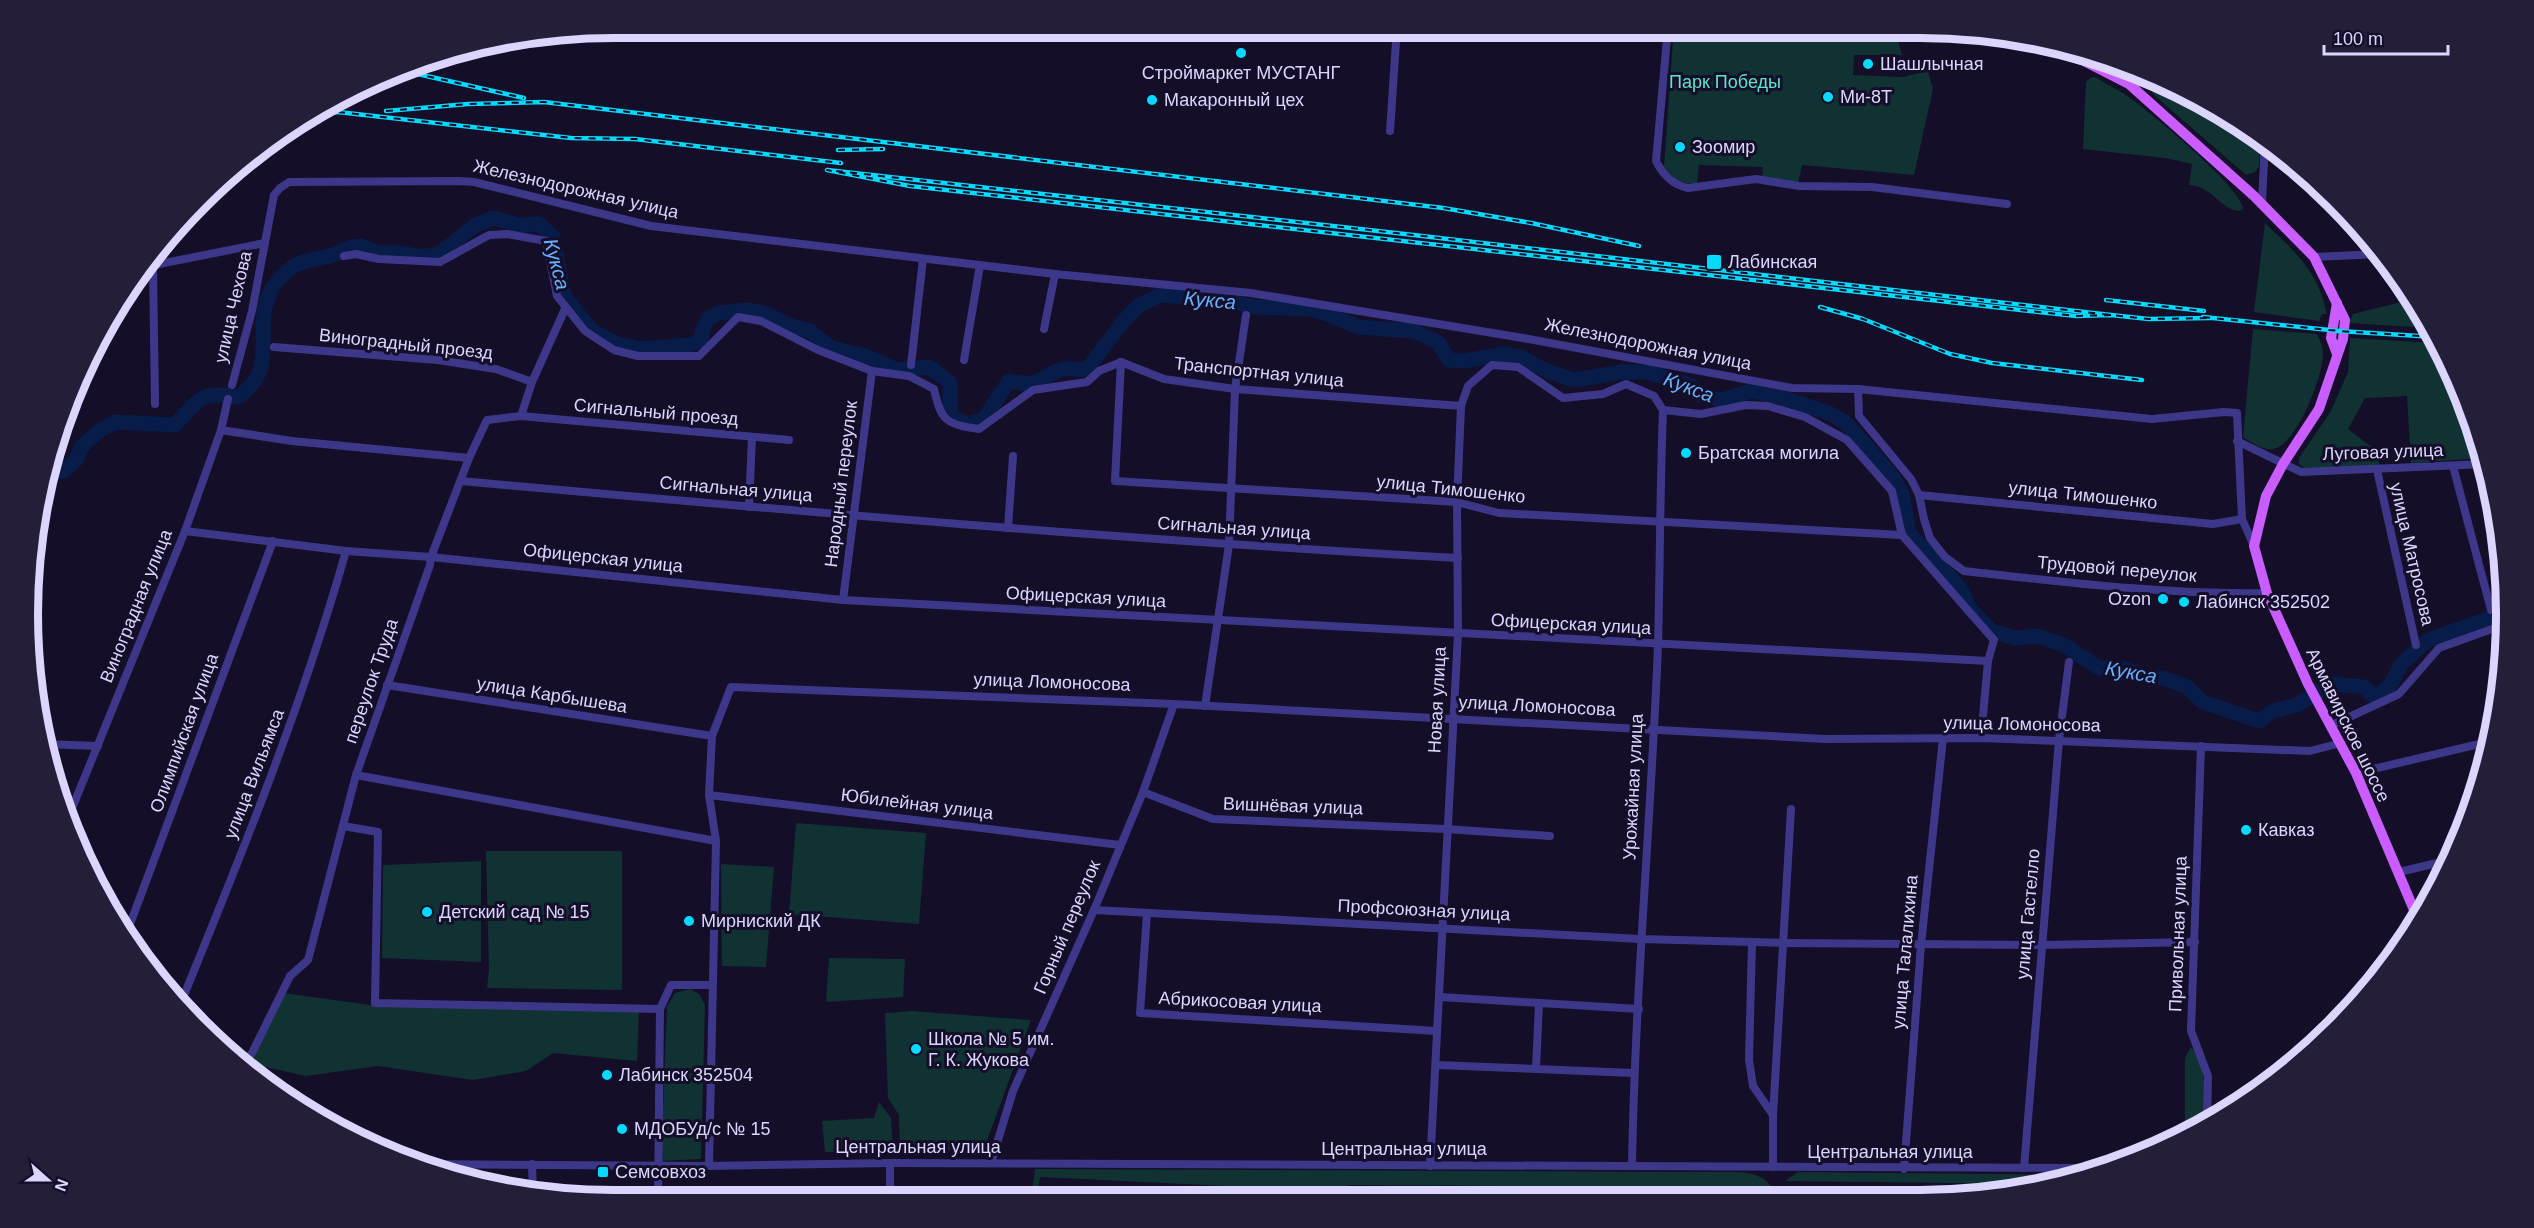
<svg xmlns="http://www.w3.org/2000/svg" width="2534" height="1228" viewBox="0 0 2534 1228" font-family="Arial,sans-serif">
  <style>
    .green { fill: #113233 }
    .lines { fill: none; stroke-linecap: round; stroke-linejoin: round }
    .river { stroke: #071c48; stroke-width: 15 }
    .minor { stroke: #3d378a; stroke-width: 8 }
    .major { stroke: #c95dff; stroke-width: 10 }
    .rail-casing { stroke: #02dbff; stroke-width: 4.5 }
    .rail { stroke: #140e28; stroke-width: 2; stroke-dasharray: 7; stroke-linecap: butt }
    .poi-dot { fill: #02dbff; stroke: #140e28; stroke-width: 2 }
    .labels { text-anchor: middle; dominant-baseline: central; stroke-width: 6; stroke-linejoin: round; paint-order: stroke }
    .poi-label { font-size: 18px; fill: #dcd6ff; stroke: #140e28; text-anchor: start }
    .park-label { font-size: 18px; fill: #5ae7c9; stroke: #140e28 }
    .street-label { font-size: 18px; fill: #dcd6ff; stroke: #140e28 }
    .water-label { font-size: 20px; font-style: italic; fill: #64b1ff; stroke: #140e28 }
    .rim { fill: none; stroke: #dcd6ff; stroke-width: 8 }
  </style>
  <rect width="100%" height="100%" fill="#140e28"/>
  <g class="green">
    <path d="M1674 27H1894L1902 55H1854L1853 75 1903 77 1928 71 1933 89 1914 175 1802 165 1798 183 1762 176 1763 167 1699 165 1697 183C1681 185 1674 179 1664 167Z"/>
    <path d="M2095 77C2105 83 2114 88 2123 93 2147 109 2239 185 2243 208L2240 211C2220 210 2213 186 2189 185L2192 164 2165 158 2083 149 2086 82 2090 78Z"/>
    <path d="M2168 84 2246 126 2260 137 2259 166 2255 172 2246 175 2155 96 2152 92 2155 87Z"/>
    <path d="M2265 223C2296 253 2318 271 2327 314H2322L2319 321 2254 312Z"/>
    <path d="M2414 299 2429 328 2349 323 2353 314Z"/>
    <path d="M2253 329 2317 334C2319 339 2323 346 2323 352 2324 374 2297 445 2273 449 2263 451 2251 442 2243 437Z"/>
    <path d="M2350 338 2437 343 2462 390 2483 458 2411 463 2407 396 2365 398 2348 429 2379 453V466L2304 468 2299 464V458L2331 411 2348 372Z"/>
    <path d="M796 823 926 833 919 924 789 914Z"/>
    <path d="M486 851H622V990L487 988 489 970Z"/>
    <path d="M481 861V962L382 958 383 865Z"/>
    <path d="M721 864 774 867 766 967 722 966Z"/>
    <path d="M829 958 905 959 903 997 826 1002Z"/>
    <path d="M690 989 699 994 705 1005 701 1159 661 1161 667 1006 675 993Z"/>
    <path d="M283 993 377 1006 639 1011 637 1061 553 1053 526 1071 473 1080 378 1066 306 1076 247 1063Z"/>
    <path d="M911 1011 1031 1020 984 1149 900 1150 899 1115 888 1098 885 1013Z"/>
    <path d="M2191 1047C2208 1069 2205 1095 2205 1121L2180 1136 2178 1133 2185 1132V1058Z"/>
    <path d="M879 1102 891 1118 893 1151 825 1152 822 1121 874 1118Z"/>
    <path d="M1035 1169 1700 1172C1723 1173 1773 1165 1773 1197H1765L1760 1191 1747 1187 1350 1185 1313 1195 1290 1189 1040 1177 1036 1199H1031Z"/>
    <path d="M1798 1172 2074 1175 2042 1184 1785 1181Z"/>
  </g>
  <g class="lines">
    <path class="river" d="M47 471H64L76 460 82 446 102 429 116 422 175 425C198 401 201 389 237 397 279 372 254 333 268 297 272 285 281 276 291 268 301 260 318 259 330 256 337 253 344 250 351 247L361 246 378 253H402L422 257 439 254 474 226 493 218 519 225 539 224 553 237 564 296 592 331 615 343 640 349 689 345 701 341 703 329 708 319 718 313 749 310 765 313 788 325 810 331 831 348 866 356 897 370 930 367 950 383V415L965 424 983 420 1009 381C1018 383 1030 386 1038 381 1048 376 1053 371 1064 369 1073 367 1080 372 1088 368L1123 322 1138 306 1160 295 1222 300 1254 307 1307 309 1325 313 1358 327 1414 331 1438 342 1449 360 1463 361 1504 354 1521 357 1545 370 1573 380 1622 372H1647L1690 385 1700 395 1722 400 1751 391 1774 395 1829 413 1846 423 1892 476 1902 494 1909 533 1954 581 1963 593 1969 608 1992 631 2015 638 2037 636 2064 645 2099 668H2123L2144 676 2166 679 2187 687 2203 702 2259 721 2273 711 2297 705 2332 684 2364 687 2375 697 2390 686 2401 664 2428 640 2507 612"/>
    <g class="minor">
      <path d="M1668 27 1656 161C1663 175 1673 185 1688 188L1756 179 1799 186 1872 187 2007 204"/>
      <path d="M2129 84 2163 81"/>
      <path d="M1390 131 1397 27"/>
      <path d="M2262 203 2265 141"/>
      <path d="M344 256 356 254 379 259 440 262 489 235 507 234 546 241 557 296 585 331 614 350 638 356H699L738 317 761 321 818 350 872 371 909 376 934 389C941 422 947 424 979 429L1033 390 1087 382 1099 371 1121 362 1164 379 1235 389 1461 406"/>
      <path d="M2314 257 2380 254"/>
      <path d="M153 266 155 404"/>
      <path d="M144 267 265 243"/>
      <path d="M1044 329 1055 274"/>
      <path d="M274 347 438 360 496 369 532 382"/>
      <path d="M964 360 980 265"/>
      <path d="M1121 362 1115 481 1457 502 1499 513 1902 535"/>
      <path d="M911 365 923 259"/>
      <path d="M232 385 252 311 274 195 280 188 289 182 459 181 474 182 651 226 1055 274 1251 293 1523 338 1792 388 1858 389 2152 419 2224 412 2237 413 2242 519 2254 546"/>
      <path d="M1858 389 1859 416 1911 479 1919 495 1924 519 1930 538 1945 557 1964 571C2065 582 2166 595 2267 593"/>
      <path d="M521 416 532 382 565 309"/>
      <path d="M221 430 292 441 469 458"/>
      <path d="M2237 441 2301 472 2485 464"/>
      <path d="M2453 466 2491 610"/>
      <path d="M2377 470 2416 645"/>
      <path d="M461 481C793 511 1125 540 1458 558"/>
      <path d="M1919 495 2213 524 2242 519"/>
      <path d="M749 507 752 437"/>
      <path d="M1008 528 1013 456"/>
      <path d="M185 531 346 551 431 557 843 600 1988 661"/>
      <path d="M843 600 872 371"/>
      <path d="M387 685 712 736"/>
      <path d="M1205 706 1229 545 1235 389 1246 315"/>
      <path d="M2332 725 2399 694 2439 648 2506 624"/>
      <path d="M44 744 98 746"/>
      <path d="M2201 746 2191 1031 2208 1076 2207 1120"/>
      <path d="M2356 773 2492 741"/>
      <path d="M356 775 716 841"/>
      <path d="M1143 792 1213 819 1446 829 1550 836"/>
      <path d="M709 795 1120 845"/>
      <path d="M66 823 185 531 221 430 228 399"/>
      <path d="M343 826 378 832 375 1003 660 1009 671 985H712"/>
      <path d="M2399 872 2450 860"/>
      <path d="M1094 910 1640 939 1785 943 2042 945 2195 942"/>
      <path d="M1147 913 1140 1013 1437 1031"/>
      <path d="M126 935 273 541"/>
      <path d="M1752 942 1749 1060 1753 1086 1773 1115"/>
      <path d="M1440 997 1639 1009"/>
      <path d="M180 1005C241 856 302 706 346 551"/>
      <path d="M1437 1065 1634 1073"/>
      <path d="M241 1066 252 1053 290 976 308 960 356 775 430 565 431 557 469 458 487 420 521 416 789 440"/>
      <path d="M1536 1069 1539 1003"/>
      <path d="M890 1163V1200"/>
      <path d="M991 1163 1013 1091 1094 910 1143 792 1174 704"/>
      <path d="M415 1164 709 1166 890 1163 2099 1168"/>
      <path d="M532 1164 533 1193"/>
      <path d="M709 1166 716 841 709 795 712 736 731 687 1174 704 1825 739 1981 738 2310 751 2341 743"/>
      <path d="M1430 1166 1458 634 1457 502 1461 406 1468 386 1492 365 1518 367 1563 398 1603 394 1626 384 1654 396 1663 410 1701 414 1746 405 1768 406 1805 417 1847 440 1892 491 1902 535 1994 640 1988 661 1981 738"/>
      <path d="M1632 1166C1635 992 1651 819 1658 646 1660 567 1660 489 1663 410"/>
      <path d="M1773 1167V1116L1791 809"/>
      <path d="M2024 1168 2059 740 2069 662"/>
      <path d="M1904 1169 1921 945 1943 738"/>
      <path d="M658 1201 660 1009"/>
    </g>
    <g class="major">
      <path d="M1963 31 2055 51 2084 61 2129 84 2254 196 2314 257 2345 320 2343 339 2319 409 2283 464 2266 496 2254 546 2267 593 2308 684 2356 773 2417 917"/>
      <path d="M2337 354 2331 338 2337 303"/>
    </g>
    <g class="rail-casing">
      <g id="rail">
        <path d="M400 70 524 98"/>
        <path d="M386 111 468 104 544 102 1443 208 1531 223 1639 246"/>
        <path d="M310 113 338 112 571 138 635 139 841 163"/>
        <path d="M838 150 883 149"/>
        <path d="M2106 300 2204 311"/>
        <path d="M1820 307 1863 319 1950 354 1992 363 2142 380"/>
        <path d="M2111 315 2076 316 2039 312 910 186 827 170 1396 233 2111 315 2149 319 2211 318"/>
        <path d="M2203 317 2339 331 2435 337"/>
      </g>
    </g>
    <use href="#rail" class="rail"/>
  </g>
  <g class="poi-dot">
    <circle cx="1241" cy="53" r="6"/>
    <circle cx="1868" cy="64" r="6"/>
    <circle cx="1828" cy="97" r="6"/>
    <circle cx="1152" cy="100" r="6"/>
    <circle cx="1680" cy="147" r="6"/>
    <rect x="1706" y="254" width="16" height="16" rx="3"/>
    <circle cx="1686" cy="453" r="6"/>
    <circle cx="2163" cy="599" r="6"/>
    <circle cx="2184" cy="602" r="6"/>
    <circle cx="2246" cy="830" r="6"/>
    <circle cx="427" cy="912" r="6"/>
    <circle cx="689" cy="921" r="6"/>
    <circle cx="916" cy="1049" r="6"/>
    <circle cx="607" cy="1075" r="6"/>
    <circle cx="622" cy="1129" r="6"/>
    <rect x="597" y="1166" width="12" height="12" rx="3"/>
  </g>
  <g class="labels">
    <g class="poi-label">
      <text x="1880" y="64">Шашлычная</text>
      <text x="1241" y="73" text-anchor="middle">Строймаркет МУСТАНГ</text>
      <text x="1840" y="97">Ми-8Т</text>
      <text x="1164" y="100">Макаронный цех</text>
      <text x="1692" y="147">Зоомир</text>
      <text x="1728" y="262">Лабинская</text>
      <text x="1698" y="453">Братская могила</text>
      <text x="2151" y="599" text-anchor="end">Ozon</text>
      <text x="2196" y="602">Лабинск 352502</text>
      <text x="2258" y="830">Кавказ</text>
      <text x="439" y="912">Детский сад № 15</text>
      <text x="701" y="921">Мирниский ДК</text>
      <text x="928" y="1039">Школа № 5 им.<tspan x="928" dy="21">Г. К. Жукова</tspan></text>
      <text x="619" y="1075">Лабинск 352504</text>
      <text x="634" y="1129">МДОБУд/с № 15</text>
      <text x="615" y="1172">Семсовхоз</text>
    </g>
    <g class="park-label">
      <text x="1725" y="82">Парк Победы</text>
    </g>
    <g class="street-label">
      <text transform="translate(576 189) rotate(13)">Железнодорожная улица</text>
      <text transform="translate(233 307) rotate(-77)">улица Чехова</text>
      <text transform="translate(406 344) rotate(6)">Виноградный проезд</text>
      <text transform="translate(1648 344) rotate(11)">Железнодорожная улица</text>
      <text transform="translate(1259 372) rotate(6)">Транспортная улица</text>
      <text transform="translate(656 412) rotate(5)">Сигнальный проезд</text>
      <text transform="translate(2383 452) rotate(-2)">Луговая улица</text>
      <text transform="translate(841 484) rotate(-83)">Народный переулок</text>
      <text transform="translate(736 489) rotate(5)">Сигнальная улица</text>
      <text transform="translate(1451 489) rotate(6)">улица Тимошенко</text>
      <text transform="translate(2083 495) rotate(6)">улица Тимошенко</text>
      <text transform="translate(1234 528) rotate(4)">Сигнальная улица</text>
      <text transform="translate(2412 554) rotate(77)">улица Матросова</text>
      <text transform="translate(603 558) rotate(6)">Офицерская улица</text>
      <text transform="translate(2117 569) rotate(5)">Трудовой переулок</text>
      <text transform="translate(1086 597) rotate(3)">Офицерская улица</text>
      <text transform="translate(136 606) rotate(-68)">Виноградная улица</text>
      <text transform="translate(1571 624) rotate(3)">Офицерская улица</text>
      <text transform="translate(371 681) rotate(-71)">переулок Труда</text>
      <text transform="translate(1052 682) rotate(2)">улица Ломоносова</text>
      <text transform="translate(552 695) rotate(9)">улица Карбышева</text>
      <text transform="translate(1437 700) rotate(-87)">Новая улица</text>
      <text transform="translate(1537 706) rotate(3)">улица Ломоносова</text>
      <text transform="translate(2022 724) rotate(1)">улица Ломоносова</text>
      <text transform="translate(2348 725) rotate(64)">Армавирское шоссе</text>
      <text transform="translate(184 733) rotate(-70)">Олимпийская улица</text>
      <text transform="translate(254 774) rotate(-69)">улица Вильямса</text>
      <text transform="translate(1633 787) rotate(-87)">Урожайная улица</text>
      <text transform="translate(917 804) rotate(7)">Юбилейная улица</text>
      <text transform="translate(1293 806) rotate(2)">Вишнёвая улица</text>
      <text transform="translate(1424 910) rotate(3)">Профсоюзная улица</text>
      <text transform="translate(2028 914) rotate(-85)">улица Гастелло</text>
      <text transform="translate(1067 927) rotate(-67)">Горный переулок</text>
      <text transform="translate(2178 934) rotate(-88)">Привольная улица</text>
      <text transform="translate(1905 952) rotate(-85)">улица Талалихина</text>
      <text transform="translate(1240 1002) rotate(3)">Абрикосовая улица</text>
      <text x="918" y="1147">Центральная улица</text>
      <text x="1404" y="1149">Центральная улица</text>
      <text x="1890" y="1152">Центральная улица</text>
    </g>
    <g class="water-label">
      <text transform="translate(557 264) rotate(75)">Кукса</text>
      <text transform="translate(1210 300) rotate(5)">Кукса</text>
      <text transform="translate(1689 387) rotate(21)">Кукса</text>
      <text transform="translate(2131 672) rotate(10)">Кукса</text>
    </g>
  </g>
  <path d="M0 0H2534V1228H0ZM614 38H1920A576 576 0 0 1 2496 614V614A576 576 0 0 1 1920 1190H614A576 576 0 0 1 38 614V614A576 576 0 0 1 614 38Z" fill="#241e39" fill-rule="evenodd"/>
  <path class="rim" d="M614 38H1920A576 576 0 0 1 2496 614V614A576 576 0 0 1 1920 1190H614A576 576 0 0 1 38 614V614A576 576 0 0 1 614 38Z"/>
  <g transform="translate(48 1180) rotate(111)" stroke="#140e28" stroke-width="4.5" paint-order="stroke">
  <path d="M0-4.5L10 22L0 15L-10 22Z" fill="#dcd6ff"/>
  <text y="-9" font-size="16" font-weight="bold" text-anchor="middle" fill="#dcd6ff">N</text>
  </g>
  <path d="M2324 45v9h124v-9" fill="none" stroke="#dcd6ff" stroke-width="3"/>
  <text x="2333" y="45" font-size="18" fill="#dcd6ff" stroke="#140e28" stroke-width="4.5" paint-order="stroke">100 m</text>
</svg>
